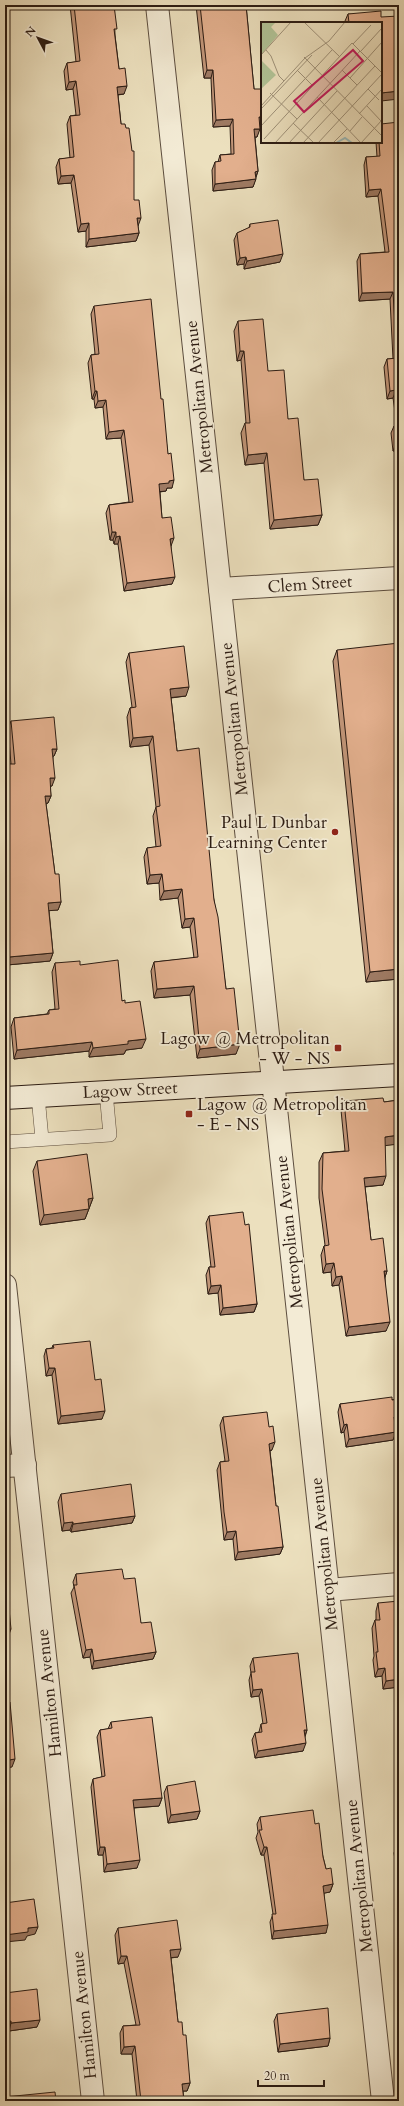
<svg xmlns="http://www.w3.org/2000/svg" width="404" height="2106" viewBox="0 0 404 2106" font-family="Cardo,serif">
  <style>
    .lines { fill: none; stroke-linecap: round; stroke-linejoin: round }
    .lane-casing { stroke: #5c4d3e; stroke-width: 14 }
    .street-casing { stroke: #5c4d3e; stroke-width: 24 }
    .secondary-casing { stroke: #2c1c13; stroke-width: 24 }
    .lane { stroke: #f3ebd5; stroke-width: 13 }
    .street { stroke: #f3ebd5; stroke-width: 22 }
    .secondary { stroke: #f3ebd5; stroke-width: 22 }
    .wall { fill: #c29679; stroke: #2c1c13 }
    .shaded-wall { fill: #9e7a63; stroke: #2c1c13 }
    .building { fill: #e2af8d; stroke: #2c1c13 }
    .poi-dot { fill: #8f2418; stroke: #f3ebd5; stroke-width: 1.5 }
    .labels { text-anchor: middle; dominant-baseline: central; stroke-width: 3.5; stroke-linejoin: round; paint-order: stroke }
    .street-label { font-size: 17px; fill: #2c1c13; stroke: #f3ebd5 }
    .poi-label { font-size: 17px; fill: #2c1c13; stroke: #f3ebd5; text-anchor: end }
    .inset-river { fill: none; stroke: #9cbbbb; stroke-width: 2 }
    .inset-road { fill: none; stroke: #9f927a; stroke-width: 1 }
    .view { fill: #c2185b; fill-opacity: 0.15; stroke: #c2185b; stroke-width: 2 }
    .inset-edge { fill: none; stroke: #2c1c13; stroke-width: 2 }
  </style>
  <rect width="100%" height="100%" fill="#ece0be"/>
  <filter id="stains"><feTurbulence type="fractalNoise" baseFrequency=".005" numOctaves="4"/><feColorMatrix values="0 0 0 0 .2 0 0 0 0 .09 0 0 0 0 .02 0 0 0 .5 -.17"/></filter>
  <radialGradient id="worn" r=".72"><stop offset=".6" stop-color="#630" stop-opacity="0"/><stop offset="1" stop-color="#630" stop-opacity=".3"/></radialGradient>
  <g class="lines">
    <g class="lane-casing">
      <g id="lane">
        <path d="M38 1096 42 1139"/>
        <path d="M5 1142 110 1135 106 1092"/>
      </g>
    </g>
    <g class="street-casing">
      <g id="street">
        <path d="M157 5 383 2101"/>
        <path d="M220 589 399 578"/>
        <path d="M5 1285 93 2101"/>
        <path d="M5 1466 25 1465"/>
        <path d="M328 1590 399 1584"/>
      </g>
    </g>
    <g class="secondary-casing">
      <path id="secondary" d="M5 1098 399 1075"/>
    </g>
    <use href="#lane" class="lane"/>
    <use href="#street" class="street"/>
    <use href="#secondary" class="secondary"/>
  </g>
  <g class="wall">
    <path d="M70 5H114L115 35 119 69 124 94 118 95 121 124 138 226 139 233 136 241 86 247V231L78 232 71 183 58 184 56 167 59 159 70 158 67 124 70 116 76 115 73 89 66 90 64 71 67 63 76 62Z"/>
    <path d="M196 5H246L254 89 260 125 257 137H255L258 171 253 187 213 191 212 170 215 162H218L220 155 231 154 230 126 213 127 211 78H204Z"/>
    <path d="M348 14 381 17V23H345V21Z"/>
    <path d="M399 122V450L393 451 391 433 394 426 397 425 393 398 387 399 384 367 387 359H393L390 299 359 301 357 261 360 254 385 252 378 196 366 197 364 165 366 157H377L376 142H381Z"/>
    <path d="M250 224 280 262 244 269V264L237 265 234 240 237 233 249 228Z"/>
    <path d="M94 306 161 399 172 488H167L166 491 160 492 162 518 171 546 172 584 124 591 118 544H114L113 540H110L106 513 109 505 129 502 121 438 106 439 103 407 95 408 94 399H92L88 363 91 355 95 354 91 314Z"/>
    <path d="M238 321 268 371 288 419 304 480 322 515 318 525 270 529 264 463 245 465 241 433 245 423H246L241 360 237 361 234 331Z"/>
    <path d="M337 650 399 979 366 982 333 661Z"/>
    <path d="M129 653 186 696 171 698 177 751 214 900 226 989 236 1054 197 1058 190 995 154 998 151 971 154 962 194 958 190 927 182 928 178 898 160 900 159 883 147 884 144 857 147 848 156 847 153 816 156 807 149 745 130 747 127 717 130 708 132 707 126 662Z"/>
    <path d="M11 721 57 749 54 756H53L52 786H50L51 796 48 803 46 804 55 874 61 902 58 910H49L53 953 50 961 7 965 5 945V764H11L8 729Z"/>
    <path d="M55 963 80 965 125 1003 142 1048 126 1050 124 1054 89 1057V1051L14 1059 11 1027 14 1018 47 1014 49 1010 55 1009 52 972Z"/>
    <path d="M399 1100V1144L385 1145 383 1185 365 1187 371 1240 387 1271 385 1277 386 1331 346 1336 339 1285 332 1286 331 1272 323 1273 321 1255 324 1246 325 1245 319 1198V1162L323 1153 345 1151 341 1110 344 1101 384 1102Z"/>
    <path d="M37 1161 93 1198 85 1219 40 1225 33 1171Z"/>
    <path d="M209 1216 245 1225 257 1304 254 1312 220 1315 218 1293 208 1294 206 1275 209 1267H211L206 1223Z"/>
    <path d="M53 1345 95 1380 102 1419 58 1424 52 1375 46 1376 44 1356 46 1349 52 1348Z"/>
    <path d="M399 1399V1423L395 1424 393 1440 346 1447 344 1432 341 1433 338 1412 340 1404Z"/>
    <path d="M223 1417 272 1450 270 1451 276 1506 283 1547 280 1554 235 1560 233 1539 224 1540 217 1470 220 1462 225 1461 220 1425Z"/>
    <path d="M61 1494 135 1516 132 1523 71 1532 70 1530 62 1531 58 1502Z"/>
    <path d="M76 1574 124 1579 141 1623 156 1652 153 1659 92 1669 90 1657 83 1658 71 1593 74 1587 73 1582Z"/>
    <path d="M378 1603 399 1687 383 1689 382 1676 375 1677 373 1660 374 1656 372 1628 375 1620H376V1611Z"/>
    <path d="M253 1658 307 1730 305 1737 303 1751 255 1758 252 1740 255 1733 259 1732 261 1724H263L259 1696 251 1697 249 1680 251 1673 250 1666Z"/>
    <path d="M111 1722 162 1798 159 1806 134 1808 137 1868 104 1872 103 1855H98L91 1787 93 1779 102 1777 97 1737 100 1730 108 1729Z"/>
    <path d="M167 1786 200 1811 197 1819 168 1823 164 1793Z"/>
    <path d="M260 1817 315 1824 326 1869 333 1884 330 1892 324 1893 326 1933 272 1939 270 1922 273 1914 264 1855H261L256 1838 258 1832 257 1824Z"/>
    <path d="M397 1845H399V1887L394 1853Z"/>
    <path d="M118 1928 178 1957 171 1958 178 2022 183 2035 190 2083 187 2091H183L184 2101H137L132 2054H121L120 2033 123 2026 136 2025 124 1963 118 1964 115 1935Z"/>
    <path d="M5 1993 37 2027 9 2031 8 2029H5Z"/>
    <path d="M277 2014 330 2038 328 2046 278 2052 274 2021Z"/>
  </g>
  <g class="shaded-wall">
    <path d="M207 70H213L211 78H204Z"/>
    <path d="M76 81 73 89 66 90 69 82Z"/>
    <path d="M127 86 124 94 114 95 117 87Z"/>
    <path d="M399 91V99L381 101V93Z"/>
    <path d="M259 117H262V125H257Z"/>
    <path d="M233 119 230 126 213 127 216 120Z"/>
    <path d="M254 129H260L257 137H251Z"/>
    <path d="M258 171 255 179V172Z"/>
    <path d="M74 175 71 183 58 184 61 176Z"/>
    <path d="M256 179 253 187 213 191 215 184Z"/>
    <path d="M381 189 378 196 366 197 369 190Z"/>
    <path d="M137 218H141L138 226Z"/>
    <path d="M89 223 86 231 78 232 81 224Z"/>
    <path d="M139 233 136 241 86 247 89 239Z"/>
    <path d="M283 254 280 262 244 269 247 261Z"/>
    <path d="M246 257 244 264 237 265 240 258Z"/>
    <path d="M393 292 390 299 359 301 362 293Z"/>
    <path d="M240 351H244L241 360 237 361Z"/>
    <path d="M396 390 393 398 387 399 390 391Z"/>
    <path d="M95 391H97L94 399H92Z"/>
    <path d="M106 400 103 407 95 408 98 401Z"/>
    <path d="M124 430 121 438 106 439 109 432Z"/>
    <path d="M396 443H399V450L393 451Z"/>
    <path d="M267 453 264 463 245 465 248 455Z"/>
    <path d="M174 480 172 488H167L166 491 156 492 159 484 169 481Z"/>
    <path d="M322 515 318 525 270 529 274 520Z"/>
    <path d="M112 532H116L113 540H110Z"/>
    <path d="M120 536 118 544H114L116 537Z"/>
    <path d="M174 538 171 546 170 539Z"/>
    <path d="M175 577 172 584 124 591 127 583Z"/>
    <path d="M189 687 186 696 167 698 170 689Z"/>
    <path d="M153 736 149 745 130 747 133 738Z"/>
    <path d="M52 749H57L54 756 50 757Z"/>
    <path d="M50 778H55L52 786H47Z"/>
    <path d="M45 796H51L48 803 42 804Z"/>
    <path d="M162 874 159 883 147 884 150 875Z"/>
    <path d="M182 889 178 898 160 900 164 891Z"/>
    <path d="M61 902 58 910 45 911 48 903Z"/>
    <path d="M194 918 190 927 182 928 185 919Z"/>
    <path d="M53 953 50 961 7 965 9 957Z"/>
    <path d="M399 969V979L366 982 370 972Z"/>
    <path d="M194 986 190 995 154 998 157 989Z"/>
    <path d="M146 1039 142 1048 126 1050 124 1054 89 1057 93 1048 128 1041Z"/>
    <path d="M92 1042 89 1051 14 1059 17 1050Z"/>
    <path d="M240 1044 236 1054 197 1058 200 1049Z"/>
    <path d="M399 1135V1144L382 1146 385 1137Z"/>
    <path d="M386 1176 383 1185 361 1187 364 1178Z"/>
    <path d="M93 1198 85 1219 40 1225 44 1215 88 1199Z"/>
    <path d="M334 1263 331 1272 323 1273 326 1264Z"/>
    <path d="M384 1271H387L384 1280Z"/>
    <path d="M342 1276 339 1285 332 1286 336 1277Z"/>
    <path d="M221 1285 218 1293 208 1294 211 1286Z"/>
    <path d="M257 1304 254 1312 220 1315 223 1308Z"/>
    <path d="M390 1322 386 1331 346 1336 349 1327Z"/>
    <path d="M49 1368H55L52 1375 46 1376Z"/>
    <path d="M105 1411 102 1419 58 1424 61 1416Z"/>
    <path d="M399 1416V1423L391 1424 394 1417Z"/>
    <path d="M347 1424 344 1432 341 1433 344 1425Z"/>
    <path d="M396 1432 393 1440 346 1447 349 1439Z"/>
    <path d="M275 1442 272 1450 266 1451 269 1444Z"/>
    <path d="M135 1516 132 1523 71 1532 73 1524Z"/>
    <path d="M73 1522 70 1530 62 1531 64 1523Z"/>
    <path d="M236 1531 233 1539 224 1540 227 1532Z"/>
    <path d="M283 1547 280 1554 235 1560 238 1552Z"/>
    <path d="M11 1629 8 1637H5V1630Z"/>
    <path d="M92 1649 90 1657 83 1658 86 1650Z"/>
    <path d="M156 1652 153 1659 92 1669 94 1661Z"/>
    <path d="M385 1668 382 1676 375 1677 378 1669Z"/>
    <path d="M399 1679V1687L383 1689 386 1681Z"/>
    <path d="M262 1689 259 1696 251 1697 253 1690Z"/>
    <path d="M304 1730H307L304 1738Z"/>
    <path d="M306 1743 303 1751 255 1758 258 1751Z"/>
    <path d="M15 1759 12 1767 6 1768 9 1760Z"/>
    <path d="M5 1777H7L5 1784Z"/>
    <path d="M162 1798 159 1806 130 1808 133 1800Z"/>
    <path d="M200 1811 197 1819 168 1823 171 1815Z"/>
    <path d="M100 1847H105L103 1855H98Z"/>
    <path d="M264 1847H267L264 1855H261Z"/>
    <path d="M140 1860 137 1868 104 1872 107 1864Z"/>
    <path d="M333 1884 330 1892 320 1894 323 1886Z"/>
    <path d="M328 1925 326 1933 272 1939 274 1931Z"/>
    <path d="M38 1927 35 1934 27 1936 25 1940 5 1942V1935L28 1928Z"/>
    <path d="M181 1949 178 1957 167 1958 170 1950Z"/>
    <path d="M121 1956H127L124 1963 118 1964Z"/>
    <path d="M40 2020 37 2027 9 2031 11 2023Z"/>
    <path d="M11 2021 8 2029H5V2022Z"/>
    <path d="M330 2038 328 2046 278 2052 280 2044Z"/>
    <path d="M135 2046 132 2054H121L124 2047Z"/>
    <path d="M190 2083 187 2091H179L182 2084Z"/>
  </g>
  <g class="building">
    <path d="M74 5H114L117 29H114L119 69 125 68 127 86 117 87 121 124H125L126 128H129L132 151H134V200H139L141 218H137L139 233 89 239V223L81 224 74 175 61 176 59 159 74 157 70 116 80 115 76 81 69 82 67 63 80 61Z"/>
    <path d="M200 5H246L254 89H262V117H259L260 129H254L258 171 255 172 256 179 215 184V162L221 161 220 155 234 154 233 119 216 120 213 70H207Z"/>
    <path d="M381 11V17L399 16V91L381 93V23H349L348 14Z"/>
    <path d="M399 122V415L396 390 390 391 387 359 397 358 393 292 362 293 360 254 389 252 381 189 369 190 366 157 380 156 379 142H381V124Z"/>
    <path d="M278 220 283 254 247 261 246 257 240 258 237 233 250 227V224Z"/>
    <path d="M151 299 161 399H163L168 454 171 453 174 480 169 481V483L159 484 162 518 171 517 174 538 170 539 175 577 127 583 120 536 116 537V532H112L109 505 133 502 124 430 109 432 106 400 98 401 97 391H95L91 355 99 354 94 306Z"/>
    <path d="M263 319 268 371 284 370 288 419 298 418 304 480 318 479 322 515 274 520 267 453 248 455 245 423H250L244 351H240L238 321Z"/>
    <path d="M399 425V443H396L394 426Z"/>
    <path d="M399 643V969L370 972 337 650Z"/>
    <path d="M184 646 189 687 170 689 177 751 199 748 214 900 218 917 226 989 234 988 240 1044 200 1049 194 986 157 989 154 962 198 957 194 918 185 919 182 889 164 891 162 874 150 875 147 848 161 846 156 807 160 806 153 736 133 738 130 708 136 707 129 653Z"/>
    <path d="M54 717 57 749H52L55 778H50L51 796H45L55 874H59L61 902 48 903 53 953 9 957 5 902V764H15L11 721Z"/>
    <path d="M118 960 122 1001 125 1000V1003L140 1001 146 1039 128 1041V1044L93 1048 92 1042 17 1050 14 1018 49 1014V1010L59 1009 55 963 80 961V965Z"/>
    <path d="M383 1098 384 1102 399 1100V1135L385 1137 386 1176 364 1178 371 1240 383 1238 387 1271H384L390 1322 349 1327 342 1276 336 1277 334 1263 326 1264 324 1246 329 1245 322 1189 323 1153 349 1151 344 1101Z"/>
    <path d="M87 1154 93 1198 88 1199 89 1209 44 1215 37 1161Z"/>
    <path d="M243 1212 245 1225 249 1224 257 1304 223 1308 221 1285 211 1286 209 1267H215L209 1216Z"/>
    <path d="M90 1341 95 1380 101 1379 105 1411 61 1416 55 1368H49L46 1349 54 1348 53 1345Z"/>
    <path d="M392 1397V1400L399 1399V1416L394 1417 396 1432 349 1439 347 1424 344 1425 340 1404Z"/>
    <path d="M267 1412 269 1427 273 1426 275 1442 269 1444 276 1506H278L283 1547 238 1552 236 1531 227 1532 224 1512 220 1462 229 1461 223 1417Z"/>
    <path d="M131 1484 135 1516 73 1524V1522L64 1523 61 1494Z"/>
    <path d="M122 1569 124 1579 135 1578 141 1623 151 1622 156 1652 94 1661 92 1649 86 1650 74 1585H77L76 1574Z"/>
    <path d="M5 1599H8L11 1629 5 1630Z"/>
    <path d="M399 1601V1679L386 1681 385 1668 378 1669 376 1652H378L375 1620H380L378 1603Z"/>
    <path d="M298 1653 307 1730H304L306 1743 258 1751 255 1733 262 1732 261 1724 267 1723 262 1689 253 1690 251 1672H255L253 1658Z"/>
    <path d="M10 1702 15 1759 9 1760 7 1777H5V1703Z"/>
    <path d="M152 1717 162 1798 133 1800 140 1860 107 1864 105 1847H100L93 1779 105 1776 100 1730 112 1728 111 1722Z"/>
    <path d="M195 1781 200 1811 171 1815 167 1786Z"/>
    <path d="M313 1810 315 1824 319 1823 323 1857 326 1869 331 1868 333 1884 323 1886 328 1925 274 1931 272 1914H276L267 1847H264L259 1830H262L260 1817Z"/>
    <path d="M397 1845H399V1861Z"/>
    <path d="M34 1899 38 1927 28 1928V1932L5 1935V1903Z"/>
    <path d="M177 1920 181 1949 170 1950 178 2022H182L183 2035H186L190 2083 182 2084 184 2101H141L135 2046 124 2047 123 2026 140 2025 127 1956H121L118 1928Z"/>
    <path d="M37 1989 40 2020 11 2023V2021L5 2022V1993Z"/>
    <path d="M328 2008 330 2038 280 2044 277 2014Z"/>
    <path d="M55 2092 56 2101H5V2097Z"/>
    <path d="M347 2100V2101H334Z"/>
  </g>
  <g class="poi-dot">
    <circle cx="335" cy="832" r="4"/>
    <rect x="334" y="1044" width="8" height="8" rx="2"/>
    <rect x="185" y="1110" width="8" height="8" rx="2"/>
  </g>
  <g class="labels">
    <g class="street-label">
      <text transform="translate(199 397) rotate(-96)">Metropolitan Avenue</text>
      <text transform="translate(310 584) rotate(-4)">Clem Street</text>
      <text transform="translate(234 719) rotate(-96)">Metropolitan Avenue</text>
      <text transform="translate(130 1090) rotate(-3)">Lagow Street</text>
      <text transform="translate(289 1232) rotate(-96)">Metropolitan Avenue</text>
      <text transform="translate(324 1554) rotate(-96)">Metropolitan Avenue</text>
      <text transform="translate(49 1693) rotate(-96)">Hamilton Avenue</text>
      <text transform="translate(359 1876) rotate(-96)">Metropolitan Avenue</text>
      <text transform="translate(84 2015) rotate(-96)">Hamilton Avenue</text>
    </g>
    <g class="poi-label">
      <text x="327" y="822">Paul L Dunbar<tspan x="327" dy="20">Learning Center</tspan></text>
      <text x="330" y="1038">Lagow @ Metropolitan<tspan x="330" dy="20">- W - NS</tspan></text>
      <text x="197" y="1104" text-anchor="start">Lagow @ Metropolitan<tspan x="197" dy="20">- E - NS</tspan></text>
    </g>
  </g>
  <g transform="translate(261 22)">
    <rect width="121" height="121" fill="#ece0be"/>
    <path d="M0 0H15L10 5 17 13 0 33ZM0 38 15 53 0 67Z" fill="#b1c396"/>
    <path class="inset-river" d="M75 121 84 116 91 121"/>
    <path class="inset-road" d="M43 0 79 35M92 22 110 3M5 28 10 34 18 54 23 59M100 29 121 6M0 33 30 0M43 35 121 114M36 48 52 64M81 48 96 63M89 56 121 20M107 67 118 78M9 71 36 97M56 75 100 121M0 84 44 36 68 19 84 0M106 84 120 99M0 87 51 33M98 92 121 67M32 101 53 121M0 104 71 28M89 109 101 95M3 117 91 21 121 51M14 121 99 29M28 121 76 69M42 121 114 44M57 121 121 52M72 121 86 107M100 121 121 98"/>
    <path class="view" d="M92 28 102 39 43 90 33 79Z"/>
    <rect width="121" height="121" class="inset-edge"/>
  </g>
  <rect width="404" height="2106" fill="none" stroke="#ece0be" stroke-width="20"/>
  <rect x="6" y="6" width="392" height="2094" fill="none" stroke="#2c1c13" stroke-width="2"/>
  <rect x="10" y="10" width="384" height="2086" fill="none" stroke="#2c1c13"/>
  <g transform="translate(38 38) rotate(311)" stroke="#f3ebd5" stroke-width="3" paint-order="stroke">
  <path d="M0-3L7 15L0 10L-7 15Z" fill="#2c1c13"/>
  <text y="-6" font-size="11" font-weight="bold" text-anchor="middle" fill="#2c1c13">N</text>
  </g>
  <path d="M258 2080v6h66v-6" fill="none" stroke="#2c1c13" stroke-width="2"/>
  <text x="264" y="2080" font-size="12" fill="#2c1c13" stroke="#f3ebd5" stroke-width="3" paint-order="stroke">20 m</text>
  <rect width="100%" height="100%" filter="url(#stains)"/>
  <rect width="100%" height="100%" fill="url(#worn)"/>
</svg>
